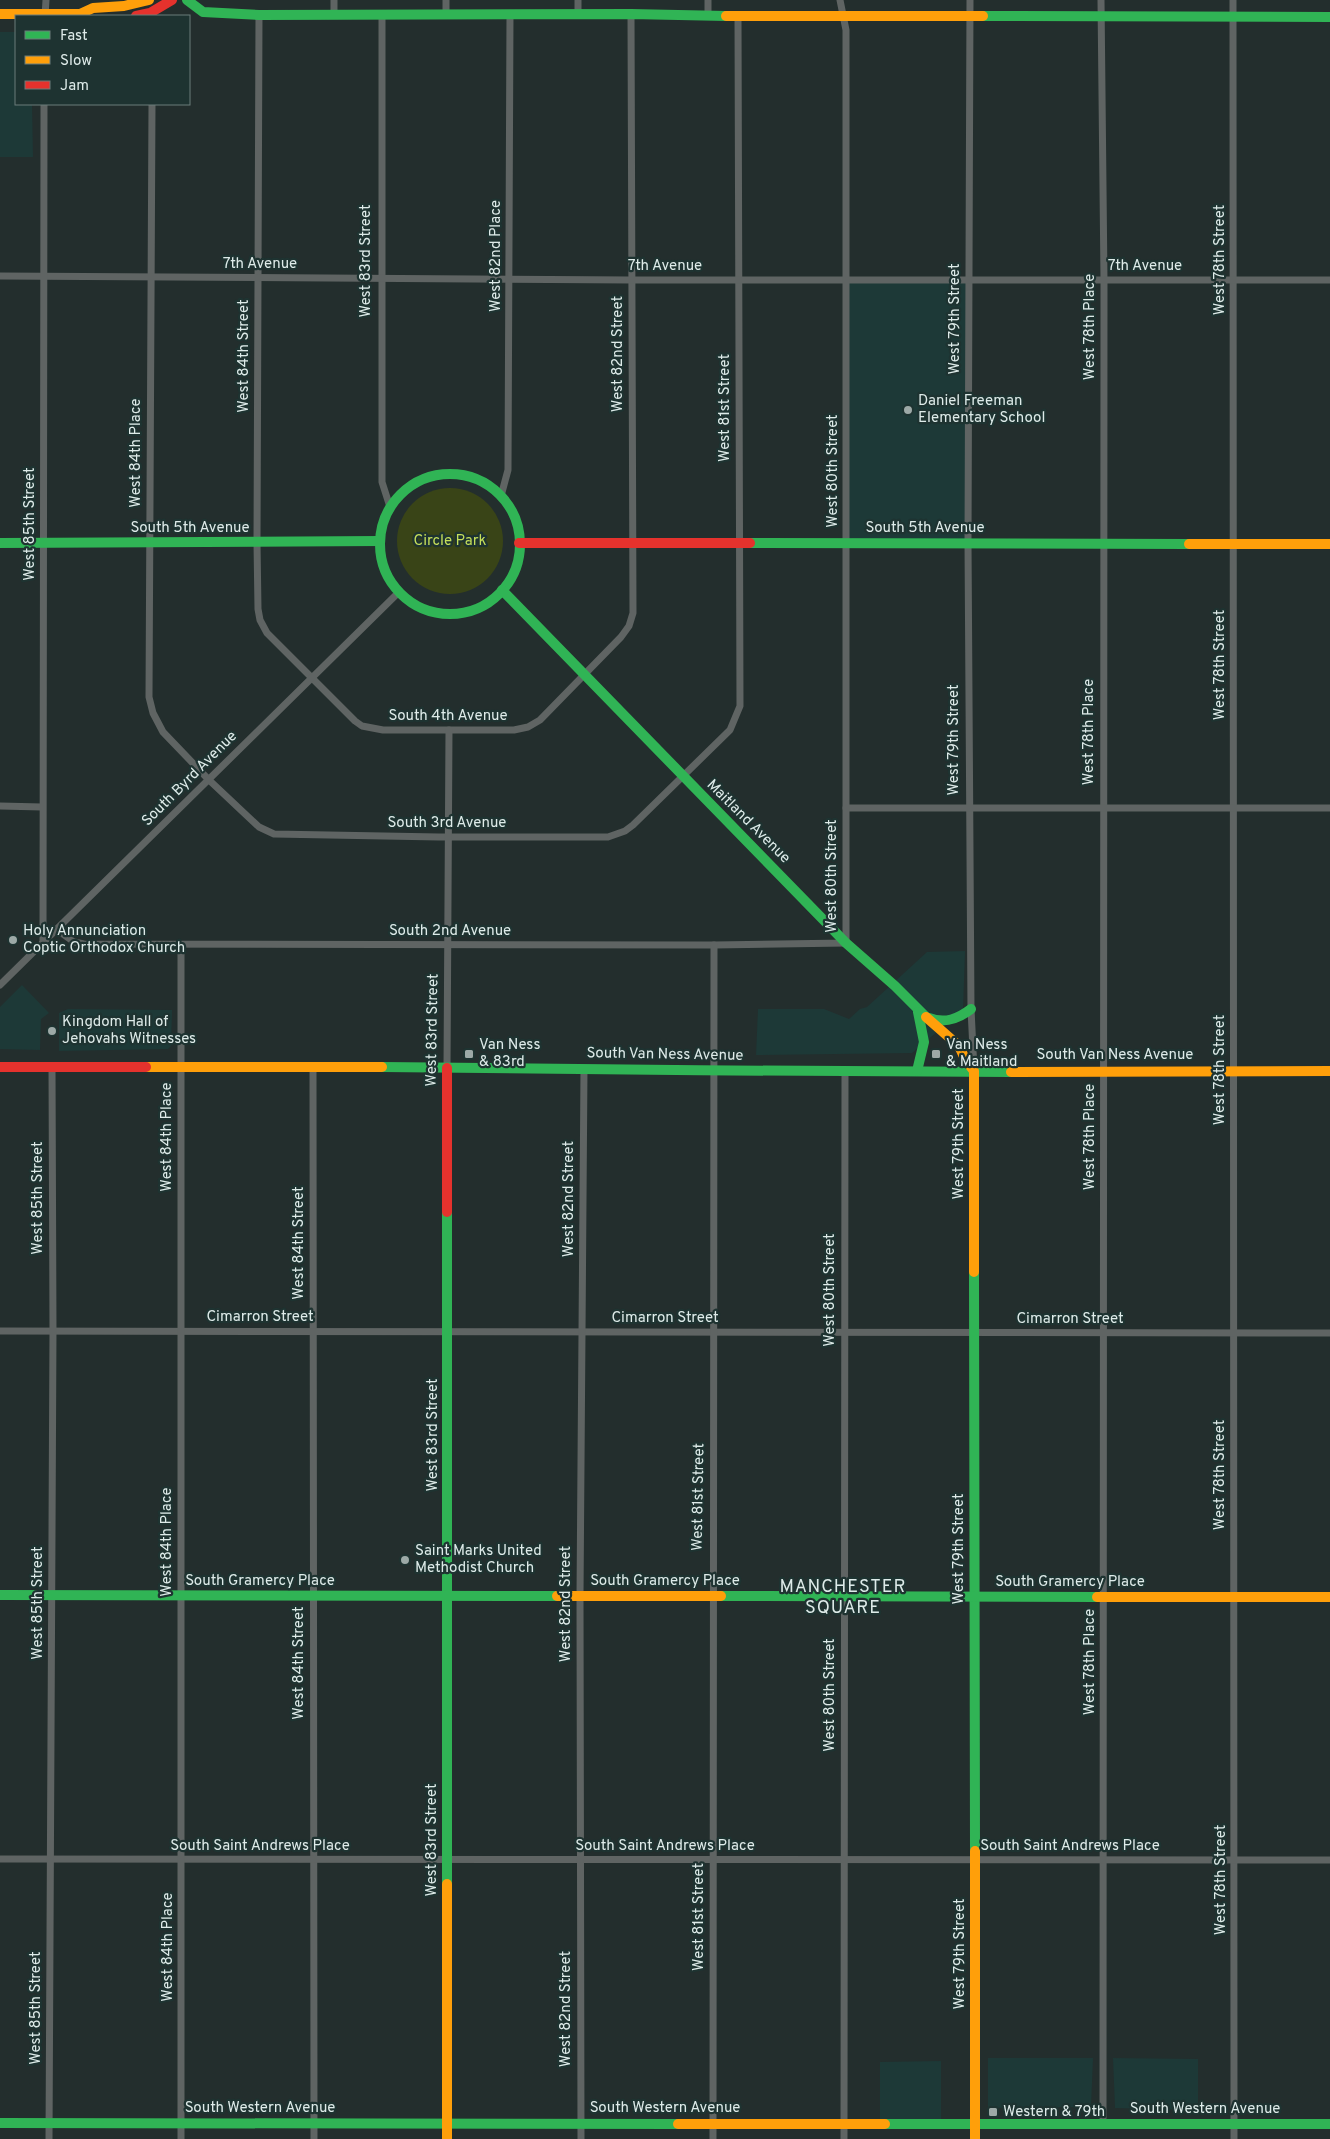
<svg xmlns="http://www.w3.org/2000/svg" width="1330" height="2139" viewBox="0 0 1330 2139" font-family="Overpass,sans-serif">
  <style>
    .built { fill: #1d3937 }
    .green { fill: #394417 }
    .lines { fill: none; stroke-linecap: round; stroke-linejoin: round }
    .street { stroke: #5f6463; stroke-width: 7 }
    .fast { stroke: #30b455; stroke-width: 10 }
    .slow { stroke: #ff9f0a; stroke-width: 10 }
    .jam { stroke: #e5322d; stroke-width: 10 }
    .poi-dot { fill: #9da9a7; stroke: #1e3331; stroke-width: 2 }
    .labels { text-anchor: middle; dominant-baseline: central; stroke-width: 4.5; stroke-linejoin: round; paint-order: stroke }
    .street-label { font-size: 15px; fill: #deebe9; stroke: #1e3331 }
    .poi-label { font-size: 15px; fill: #deebe9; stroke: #1e3331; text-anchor: start }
    .park-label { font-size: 15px; fill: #c5df5a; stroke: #1e3331 }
    .quarter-label { font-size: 18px; letter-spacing: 1px; fill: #deebe9; stroke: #1e3331 }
  </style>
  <rect width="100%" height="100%" fill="#232e2d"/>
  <g class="built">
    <path d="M0 32H16V104H32L33 157H0Z"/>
    <path d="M970 279 968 542 847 544 846 280Z"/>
    <path d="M965 951 963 1010 912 1053 756 1055 758 1009H824L849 1019 860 1009 867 1007 927 952Z"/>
    <path d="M22 985 49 1013 41 1019 40 1050 0 1049V1007Z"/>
    <path d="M68 1009 172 1010 171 1046 168 1049 59 1051V1013Z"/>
    <path d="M988 2058H1093L1091 2107 988 2108Z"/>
    <path d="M1113 2058 1198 2059V2110L1115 2108Z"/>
    <path d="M941 2061V2123H880V2062Z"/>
  </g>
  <circle class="green" cx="450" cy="541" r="53"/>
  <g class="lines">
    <g class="street">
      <path d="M334 0V14"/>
      <path d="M446 0V14"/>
      <path d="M578 0V14"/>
      <path d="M708 0V16"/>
      <path d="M970 0 968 542 971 1009 974 1070"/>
      <path d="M1101 0 1104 280 1103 2123"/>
      <path d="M1233 0 1234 2139"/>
      <path d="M382 14V482L390 507"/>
      <path d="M259 15 257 543 258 609 260 620 267 633 355 721 362 726 383 730H514L528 727 540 720 621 637 629 626 633 613 631 14"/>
      <path d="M45 16 46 0"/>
      <path d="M152 104 149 697 153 713 163 732 209 780 259 827 274 834 439 837H608L625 831 633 825 730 730 740 706 738 16"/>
      <path d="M0 276 631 280H1330"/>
      <path d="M501 496 508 470 510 14"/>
      <path d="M0 806 42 807"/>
      <path d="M846 808H1330"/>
      <path d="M57 930 74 942 84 944 714 945 846 943V30L840 0"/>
      <path d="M43 945 44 104"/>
      <path d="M0 985 399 592"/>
      <path d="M313 1067 314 2139"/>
      <path d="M447 1068 449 730"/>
      <path d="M0 1331 1330 1333"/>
      <path d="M0 1859 1330 1860"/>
      <path d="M49 2139 53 1330 52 1067"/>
      <path d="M181 2139V945"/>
      <path d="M581 2139 580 1596 584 1069"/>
      <path d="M713 2139 714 945"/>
      <path d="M844 2139 845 1071"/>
    </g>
    <g class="fast">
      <path d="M187 0 203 12 259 15 631 14 726 16"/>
      <path d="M983 16 1330 17"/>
      <circle cx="450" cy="544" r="70"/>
      <path d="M0 543 380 541"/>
      <path d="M750 543 1189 544"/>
      <path d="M502 590 846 943 895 986 926 1017"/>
      <path d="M929 1018C945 1024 958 1019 971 1009"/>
      <path d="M382 1067C592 1069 801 1072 1011 1072"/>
      <path d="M917 1071 924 1042 918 1012"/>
      <path d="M447 1212V1884"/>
      <path d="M974 1272 975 1851"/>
      <path d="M0 1595 557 1596"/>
      <path d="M721 1596 1097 1597"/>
      <path d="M0 2123 678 2124"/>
      <path d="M885 2124H1330"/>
    </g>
    <g class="slow">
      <path d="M0 14H80L93 8 124 6 149 0"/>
      <path d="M726 16H983"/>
      <path d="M1189 544H1330"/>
      <path d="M926 1017 959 1046 965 1059 974 1071V1272"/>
      <path d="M146 1067H382"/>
      <path d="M1011 1072 1330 1071"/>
      <path d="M557 1596H721"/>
      <path d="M1097 1597H1330"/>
      <path d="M975 1851V2139"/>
      <path d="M447 1884V2139"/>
      <path d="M678 2124H885"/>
    </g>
    <g class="jam">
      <path d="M136 16 150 13 172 0"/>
      <path d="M519 543H750"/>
      <path d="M0 1067H146"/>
      <path d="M447 1068V1212"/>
    </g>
  </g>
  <g class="poi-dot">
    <circle cx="908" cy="410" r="5"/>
    <circle cx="13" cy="940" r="5"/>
    <circle cx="52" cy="1031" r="5"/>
    <rect x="464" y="1049" width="10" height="10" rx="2.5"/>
    <rect x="931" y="1049" width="10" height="10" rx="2.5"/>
    <circle cx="405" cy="1560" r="5"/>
    <rect x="988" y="2107" width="10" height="10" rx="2.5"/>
  </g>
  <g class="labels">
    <g class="street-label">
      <text transform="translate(496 256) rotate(-90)">West 82nd Place</text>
      <text transform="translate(1220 260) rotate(-90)">West 78th Street</text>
      <text transform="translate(366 261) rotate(-90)">West 83rd Street</text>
      <text x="260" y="264">7th Avenue</text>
      <text x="665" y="266">7th Avenue</text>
      <text x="1145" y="266">7th Avenue</text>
      <text transform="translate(955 319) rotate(-90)">West 79th Street</text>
      <text transform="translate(1090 327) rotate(-90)">West 78th Place</text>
      <text transform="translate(618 354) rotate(-90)">West 82nd Street</text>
      <text transform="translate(244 356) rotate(-90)">West 84th Street</text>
      <text transform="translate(725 408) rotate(-90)">West 81st Street</text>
      <text transform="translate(136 453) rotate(-90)">West 84th Place</text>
      <text transform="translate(833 471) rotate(-90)">West 80th Street</text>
      <text transform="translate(30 524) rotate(-90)">West 85th Street</text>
      <text x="190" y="528">South 5th Avenue</text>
      <text x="925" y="528">South 5th Avenue</text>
      <text transform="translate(1220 665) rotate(-90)">West 78th Street</text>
      <text x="448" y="716">South 4th Avenue</text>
      <text transform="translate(1089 732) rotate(-90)">West 78th Place</text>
      <text transform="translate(954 740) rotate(-90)">West 79th Street</text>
      <text transform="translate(190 779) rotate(-45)">South Byrd Avenue</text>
      <text transform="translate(748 822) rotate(45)">Maitland Avenue</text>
      <text x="447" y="823">South 3rd Avenue</text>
      <text transform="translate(832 876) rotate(-90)">West 80th Street</text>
      <text x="450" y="931">South 2nd Avenue</text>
      <text transform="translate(433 1030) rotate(-89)">West 83rd Street</text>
      <text transform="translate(665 1055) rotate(1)">South Van Ness Avenue</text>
      <text x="1115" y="1055">South Van Ness Avenue</text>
      <text transform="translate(1220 1070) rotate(-90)">West 78th Street</text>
      <text transform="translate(167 1137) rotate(-90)">West 84th Place</text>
      <text transform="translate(1090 1137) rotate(-90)">West 78th Place</text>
      <text transform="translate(959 1144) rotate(-90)">West 79th Street</text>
      <text transform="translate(38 1198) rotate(-90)">West 85th Street</text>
      <text transform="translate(569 1199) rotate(-90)">West 82nd Street</text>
      <text transform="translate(299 1243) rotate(-90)">West 84th Street</text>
      <text transform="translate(830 1290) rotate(-90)">West 80th Street</text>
      <text x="260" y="1317">Cimarron Street</text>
      <text x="665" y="1318">Cimarron Street</text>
      <text x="1070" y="1319">Cimarron Street</text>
      <text transform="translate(433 1435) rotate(-90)">West 83rd Street</text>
      <text transform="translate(1220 1475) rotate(-90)">West 78th Street</text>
      <text transform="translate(699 1497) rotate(-89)">West 81st Street</text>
      <text transform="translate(167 1542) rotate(-90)">West 84th Place</text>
      <text transform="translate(959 1549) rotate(-90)">West 79th Street</text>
      <text x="260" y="1581">South Gramercy Place</text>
      <text x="665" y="1581">South Gramercy Place</text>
      <text x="1070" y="1582">South Gramercy Place</text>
      <text transform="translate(38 1603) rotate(-90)">West 85th Street</text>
      <text transform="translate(566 1604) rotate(-90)">West 82nd Street</text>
      <text transform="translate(1090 1662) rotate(-90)">West 78th Place</text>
      <text transform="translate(299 1663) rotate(-90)">West 84th Street</text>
      <text transform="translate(830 1695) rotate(-90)">West 80th Street</text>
      <text transform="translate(432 1840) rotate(-90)">West 83rd Street</text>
      <text x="260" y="1846">South Saint Andrews Place</text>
      <text x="665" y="1846">South Saint Andrews Place</text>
      <text x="1070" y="1846">South Saint Andrews Place</text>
      <text transform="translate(1221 1880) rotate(-90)">West 78th Street</text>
      <text transform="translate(699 1917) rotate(-90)">West 81st Street</text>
      <text transform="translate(168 1947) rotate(-90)">West 84th Place</text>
      <text transform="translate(960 1954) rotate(-90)">West 79th Street</text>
      <text transform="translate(36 2008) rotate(-90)">West 85th Street</text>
      <text transform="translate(566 2009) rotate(-90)">West 82nd Street</text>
      <text x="260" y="2108">South Western Avenue</text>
      <text x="665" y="2108">South Western Avenue</text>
      <text x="1205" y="2109">South Western Avenue</text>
    </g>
    <g class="poi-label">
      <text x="918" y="401">Daniel Freeman<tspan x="918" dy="17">Elementary School</tspan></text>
      <text x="23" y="931">Holy Annunciation<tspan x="23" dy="17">Coptic Orthodox Church</tspan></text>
      <text x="62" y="1022">Kingdom Hall of<tspan x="62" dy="17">Jehovahs Witnesses</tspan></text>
      <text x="479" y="1045">Van Ness<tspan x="479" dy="17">&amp; 83rd</tspan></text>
      <text x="946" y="1045">Van Ness<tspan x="946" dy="17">&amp; Maitland</tspan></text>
      <text x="415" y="1551">Saint Marks United<tspan x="415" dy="17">Methodist Church</tspan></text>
      <text x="1003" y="2112">Western &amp; 79th</text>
    </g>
    <g class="park-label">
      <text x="450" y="541">Circle Park</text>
    </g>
    <g class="quarter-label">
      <text x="843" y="1587">MANCHESTER<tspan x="843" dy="21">SQUARE</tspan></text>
    </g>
  </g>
  <rect x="15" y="15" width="175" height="90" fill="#1e3331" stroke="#6b7d7b"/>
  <rect x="25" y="31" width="25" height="8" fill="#30b455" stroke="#6b7d7b"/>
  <text x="60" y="40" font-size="15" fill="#deebe9">Fast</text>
  <rect x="25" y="56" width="25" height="8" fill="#ff9f0a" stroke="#6b7d7b"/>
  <text x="60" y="65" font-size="15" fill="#deebe9">Slow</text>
  <rect x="25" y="81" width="25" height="8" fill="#e5322d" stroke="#6b7d7b"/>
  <text x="60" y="90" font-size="15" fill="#deebe9">Jam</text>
</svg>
